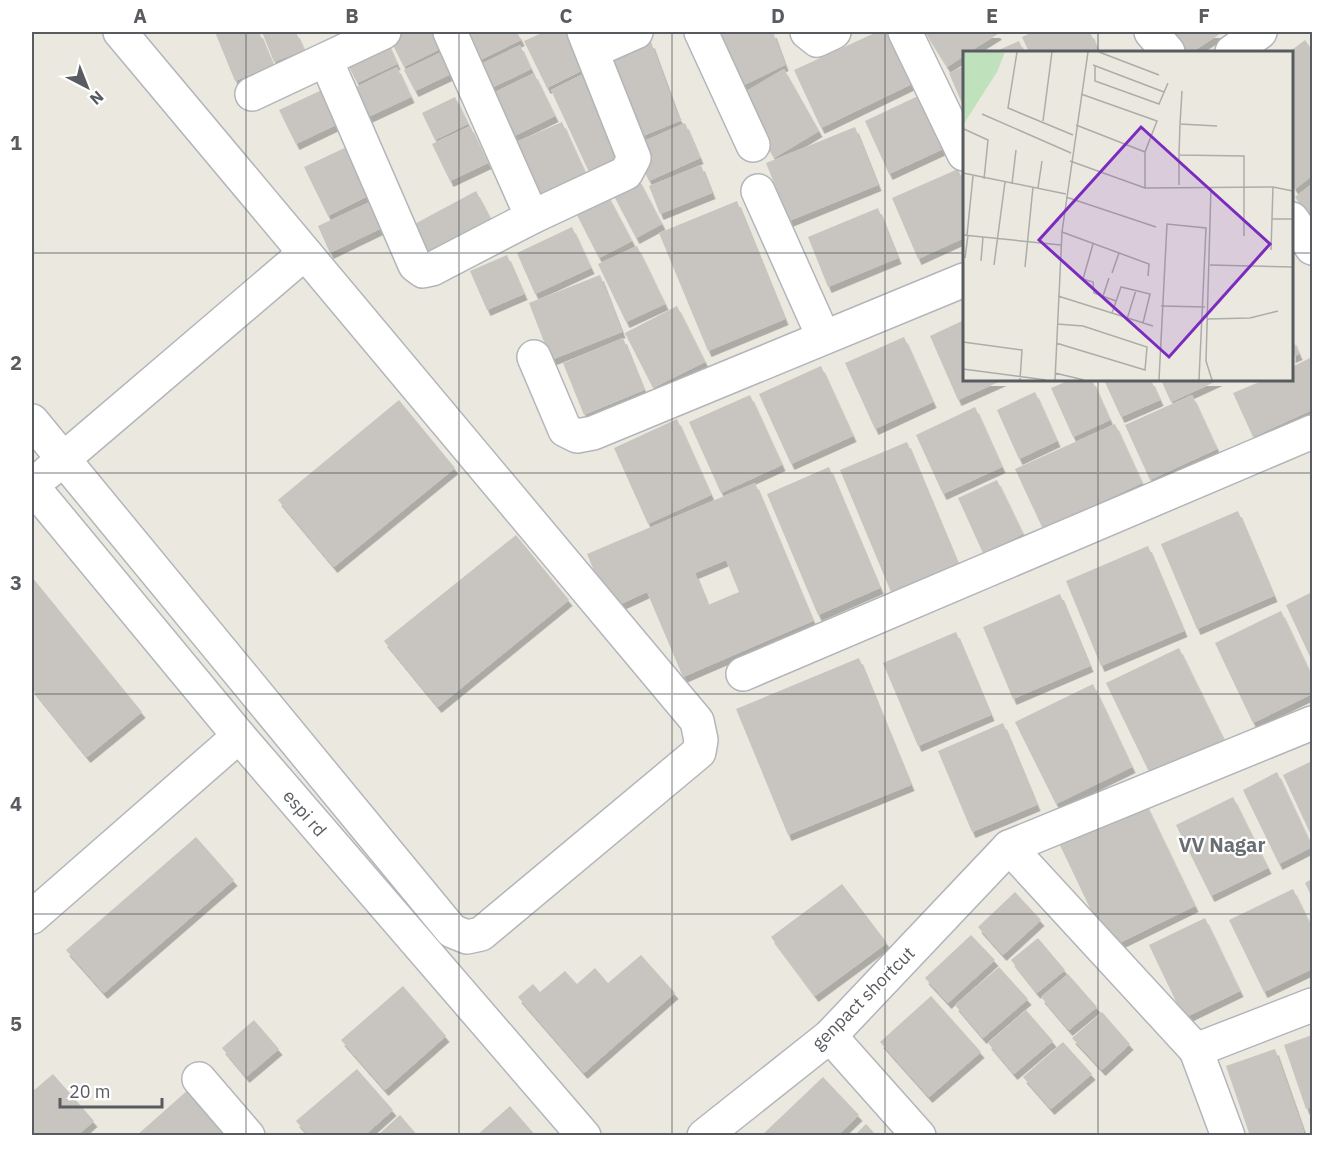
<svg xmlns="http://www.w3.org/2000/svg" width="1344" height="1167" viewBox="0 0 1344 1167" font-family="'IBM Plex Sans',sans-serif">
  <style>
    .building { fill: #c8c4bf; fill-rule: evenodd; filter: url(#shadow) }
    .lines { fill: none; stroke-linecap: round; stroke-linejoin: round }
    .minor-casing { stroke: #b2b6ba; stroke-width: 36 }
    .minor { stroke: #fff; stroke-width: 33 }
    .grid { fill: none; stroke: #585c60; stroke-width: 1.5; stroke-opacity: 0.55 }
    .labels { text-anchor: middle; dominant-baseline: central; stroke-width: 4.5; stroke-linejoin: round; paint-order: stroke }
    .street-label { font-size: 18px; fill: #585c60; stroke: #fff }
    .neighbourhood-label { font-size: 20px; font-weight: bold; fill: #696e72; stroke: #fff }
    .inset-road { fill: none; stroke: #acaca9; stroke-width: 1.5 }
    .view { fill: #7b2cbf; fill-opacity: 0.15; stroke: #7b2cbf; stroke-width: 3 }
    .inset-edge { fill: none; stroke: #585c60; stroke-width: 3 }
    .neatline { fill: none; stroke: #585c60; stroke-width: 2 }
    .grid-label { font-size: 20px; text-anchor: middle; font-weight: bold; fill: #585c60 }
  </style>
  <defs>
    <filter id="shadow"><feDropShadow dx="3.5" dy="6" stdDeviation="0" flood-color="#0004"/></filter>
  </defs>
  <rect width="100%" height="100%" fill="#ebe8e0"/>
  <g class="building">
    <path d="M215 32H259L273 65 235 81Z"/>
    <path d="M262 32H296L304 50 274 62Z"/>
    <path d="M406 32H437L444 47 404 67 390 39Z"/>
    <path d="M468 32H517L521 40 476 62 462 34Z"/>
    <path d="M544 32H570L587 68 547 88 524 41Z"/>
    <path d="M710 32H773L785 65 738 88Z"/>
    <path d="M877 32H893L916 82 821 128 794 70Z"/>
    <path d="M925 32H997L998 34 969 52H964V56L947 67Z"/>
    <path d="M1033 32H1090L1099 52H1029L1022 37Z"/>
    <path d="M1174 32H1223L1192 52H1188Z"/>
    <path d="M386 39 397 64 357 83 345 58Z"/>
    <path d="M1305 40 1312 50V176L1295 189 1292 184V52H1289Z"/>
    <path d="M1019 41 1024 52H994Z"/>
    <path d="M651 42 678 116 682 120 633 140 602 62Z"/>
    <path d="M520 45 531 69 485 91 473 68Z"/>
    <path d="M442 52 453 73 415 91 404 70Z"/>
    <path d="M964 66V108L949 73Z"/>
    <path d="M397 67 411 97 366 118 352 89Z"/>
    <path d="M784 69 819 131 774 158 738 96Z"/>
    <path d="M587 72 626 155 589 172 551 90Z"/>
    <path d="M534 73 555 116 504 141 483 98Z"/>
    <path d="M324 89 340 123 296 144 279 110Z"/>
    <path d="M918 96 943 149 889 174 865 121Z"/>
    <path d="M455 97 468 124 435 140 422 113Z"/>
    <path d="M562 122 586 175 531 199 507 146Z"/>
    <path d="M685 123 700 158 649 181 633 146Z"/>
    <path d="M470 126 488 163 450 181 432 144Z"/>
    <path d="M855 127 878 185 789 221 766 163Z"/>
    <path d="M351 145 374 193 328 216 304 167Z"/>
    <path d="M701 165 712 193 660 214 649 186Z"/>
    <path d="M958 169 964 184V238L918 259 892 198Z"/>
    <path d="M638 178 662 224 636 238 612 192Z"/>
    <path d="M1312 184V222L1295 197Z"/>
    <path d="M476 191 493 223 429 258 411 226Z"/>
    <path d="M607 194 632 241 599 258 575 211Z"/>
    <path d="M374 200 386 226 330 253 318 226Z"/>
    <path d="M737 201 785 319 708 351 659 233Z"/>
    <path d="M878 208 898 258 828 287 808 237Z"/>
    <path d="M572 227 591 268 535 294 517 253Z"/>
    <path d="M637 246 665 304 626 322 598 264Z"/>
    <path d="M507 255 524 294 487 310 470 271Z"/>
    <path d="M600 275 622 332 551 360 529 303Z"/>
    <path d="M677 306 705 362 653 388 625 333Z"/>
    <path d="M964 320V380H1003L958 400 930 336Z"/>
    <path d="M904 337 933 402 875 429 845 363Z"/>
    <path d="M623 338 644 390 584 415 563 363Z"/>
    <path d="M1292 338 1299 354 1292 357Z"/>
    <path d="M1310 358 1312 410 1253 437 1233 393 1264 380H1292V367Z"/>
    <path d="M821 366 853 436 791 464 759 394Z"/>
    <path d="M1070 380H1092L1110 420 1073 437 1051 388Z"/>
    <path d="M1104 380H1151L1160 400 1121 417Z"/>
    <path d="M1161 380H1219L1171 402Z"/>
    <path d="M1035 392 1057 441 1019 459 997 410Z"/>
    <path d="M750 395 782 465 721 493 689 422Z"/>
    <path d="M1192 395 1217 449 1150 480 1125 425Z"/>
    <path d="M399 400 455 468 334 567 278 500Z"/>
    <path d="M975 407 1002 467 943 494 916 435Z"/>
    <path d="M677 419 711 495 648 524 614 448Z"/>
    <path d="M1115 424 1142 483 1043 529 1015 469Z"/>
    <path d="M907 442 958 564 891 592 840 470Z"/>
    <path d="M829 467 880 588 818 615 767 494Z"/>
    <path d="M997 480 1023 534 983 553 958 498Z"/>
    <path d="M755 483 813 621 683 677 647 592 610 609 587 554ZM726 560 739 592 708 605 695 573Z"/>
    <path d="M1238 511 1274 596 1197 629 1161 544Z"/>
    <path d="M516 535 569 600 438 707 384 641Z"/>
    <path d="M1148 546 1184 631 1101 666 1066 581Z"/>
    <path d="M32 577 142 712 87 757 32 689Z"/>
    <path d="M1312 592V661L1286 605Z"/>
    <path d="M1060 594 1090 666 1013 699 983 627Z"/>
    <path d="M1281 611 1312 677V694L1253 723 1215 643Z"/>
    <path d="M956 632 991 715 918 746 883 663Z"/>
    <path d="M1179 648 1225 742 1152 778 1106 683Z"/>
    <path d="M859 658 911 785 788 835 736 709Z"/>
    <path d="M1093 684 1132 767 1056 804 1015 722Z"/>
    <path d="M1003 723 1037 805 972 832 938 751Z"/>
    <path d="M1312 761V837L1283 775Z"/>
    <path d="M1277 772 1312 847 1279 864 1243 790Z"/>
    <path d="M1233 797 1268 868 1211 896 1176 825Z"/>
    <path d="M1144 800 1195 906 1109 948 1058 841Z"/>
    <path d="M196 837 234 880 104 993 66 950Z"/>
    <path d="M1312 879V897L1305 883Z"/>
    <path d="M842 884 887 943 815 996 771 937Z"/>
    <path d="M1293 889 1312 928V969L1264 992 1229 920Z"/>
    <path d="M1015 892 1041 920 1003 955 978 927Z"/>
    <path d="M1205 918 1240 991 1184 1018 1149 945Z"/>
    <path d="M971 935 995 960 948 1003 925 978Z"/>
    <path d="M1038 938 1065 970 1037 993 1011 960Z"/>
    <path d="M641 955 675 993 584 1073 518 997 533 984 540 992 565 971 577 984 595 968 608 983Z"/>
    <path d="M999 967 1028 999 983 1038 955 1005Z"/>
    <path d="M1068 974 1097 1007 1069 1030 1041 997Z"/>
    <path d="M403 986 446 1036 385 1090 341 1040Z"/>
    <path d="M931 996 981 1052 929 1097 880 1042Z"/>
    <path d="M1026 1010 1053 1041 1014 1074 988 1043Z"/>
    <path d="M1102 1012 1130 1044 1102 1070 1072 1038Z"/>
    <path d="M254 1020 279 1049 246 1077 222 1048Z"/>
    <path d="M1312 1035V1107L1306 1109 1284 1045Z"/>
    <path d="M1063 1042 1092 1074 1051 1109 1023 1077Z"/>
    <path d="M1275 1049 1304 1132 1294 1136H1250L1226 1066Z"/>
    <path d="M357 1069 393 1110 364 1136H309L296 1121Z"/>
    <path d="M53 1074 94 1121 77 1136H32V1092Z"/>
    <path d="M823 1077 859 1115 837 1136H761Z"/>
    <path d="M189 1089 229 1136H136Z"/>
    <path d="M510 1106 536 1136H476Z"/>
    <path d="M400 1115 418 1136H377Z"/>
    <path d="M866 1124 877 1136H854Z"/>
  </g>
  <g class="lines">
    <g class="minor-casing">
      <g id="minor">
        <path d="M450 32 532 217"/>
        <path d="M701 32 753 145"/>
        <path d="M807 32 817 40 834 32"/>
        <path d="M905 32 964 154"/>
        <path d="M1151 32 1168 52"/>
        <path d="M593 51 636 32"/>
        <path d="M1232 52 1260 32"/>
        <path d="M326 60 415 265 423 271 432 269 532 217 626 173 634 158 584 32"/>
        <path d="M252 94 384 32"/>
        <path d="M758 191 823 336"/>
        <path d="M1292 219 1312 248"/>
        <path d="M534 357 565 430 577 436 593 433 964 280"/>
        <path d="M32 421 452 931 467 937 481 934 699 752 701 740 697 721 120 32"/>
        <path d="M47 473 305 253"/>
        <path d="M32 486 239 736 584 1136"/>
        <path d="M743 674 1312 432"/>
        <path d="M1009 847 1196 1050"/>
        <path d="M32 917 239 736"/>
        <path d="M830 1036 919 1136"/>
        <path d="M199 1079 248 1136"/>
        <path d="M704 1136 830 1036 1009 847 1312 723"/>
        <path d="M1228 1136 1196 1050 1312 1005"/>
      </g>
    </g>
    <use href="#minor" class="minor"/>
  </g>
  <path class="grid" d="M246 32V1136M459 32V1136M672 32V1136M885 32V1136M1098 32V52M32 253H964M1292 253H1312M1098 380V1136M32 473H1312M32 694H1312M32 914H1312"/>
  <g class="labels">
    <g class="street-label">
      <text transform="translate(305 813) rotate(49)">espi rd</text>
      <text transform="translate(863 998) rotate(-45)">genpact shortcut</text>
    </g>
    <g class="neighbourhood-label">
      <text x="1222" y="844">VV Nagar</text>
    </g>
  </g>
  <g transform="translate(963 51)">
    <rect width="330" height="330" fill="#ebe8e0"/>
    <path d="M0 1H42L34 21 0 74Z" fill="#bfe2bc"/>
    <path class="inset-road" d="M54 1 45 57 110 84M136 1 196 24M130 14 201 41M132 15V30L196 53 205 32M219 40 217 73 254 75M19 63 108 102M80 70 89 1M217 73 216 104 281 105V185M113 74 182 101 194 70 118 43M1 78 25 89 21 128M182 101V137M107 110 182 137 310 136 330 140M0 122 103 143M49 133 53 99M216 134V104M248 136 243 310 249 329M75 137 79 110M103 146 193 176M309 168H330M99 181 186 213 185 225M0 184 98 194M4 184 10 125M130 193 120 228 130 231 131 242 153 250M308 199 310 136M2 207 5 184M18 210 20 186M31 214 42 131M247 214 330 216M62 216 70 136M149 222 156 202M95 245 190 275M140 245 146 227M198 255 242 256M149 262 158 236 187 243 180 272M164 268 173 239M245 268 287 267 315 260M0 291 59 299 57 329M93 292 182 319 184 296 120 275 94 273M0 318 83 329M92 322 121 329M92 329 99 181 125 1M196 329 204 173 243 177 236 329"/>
    <path class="view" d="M178 76 307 193 206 306 76 189Z"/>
    <rect width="330" height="330" class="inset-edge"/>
  </g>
  <rect width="1344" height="1167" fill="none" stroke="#ffffff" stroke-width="66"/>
  <g transform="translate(87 87) rotate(138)" stroke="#ffffff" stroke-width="4.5" paint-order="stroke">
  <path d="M0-4.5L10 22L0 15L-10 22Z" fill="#585c60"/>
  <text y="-9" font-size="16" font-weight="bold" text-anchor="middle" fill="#585c60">N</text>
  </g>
  <path d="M60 1098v9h102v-9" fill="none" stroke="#585c60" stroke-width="3"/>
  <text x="69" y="1098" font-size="18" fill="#585c60" stroke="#ffffff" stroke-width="4.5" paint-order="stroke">20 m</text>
  <rect x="33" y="33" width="1278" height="1101" class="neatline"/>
  <g class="grid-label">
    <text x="140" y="23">A</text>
    <text x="352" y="23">B</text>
    <text x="566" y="23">C</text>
    <text x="778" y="23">D</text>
    <text x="992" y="23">E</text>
    <text x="1204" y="23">F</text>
    <text x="16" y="150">1</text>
    <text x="16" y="370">2</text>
    <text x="16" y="590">3</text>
    <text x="16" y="811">4</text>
    <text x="16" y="1031">5</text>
  </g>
</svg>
